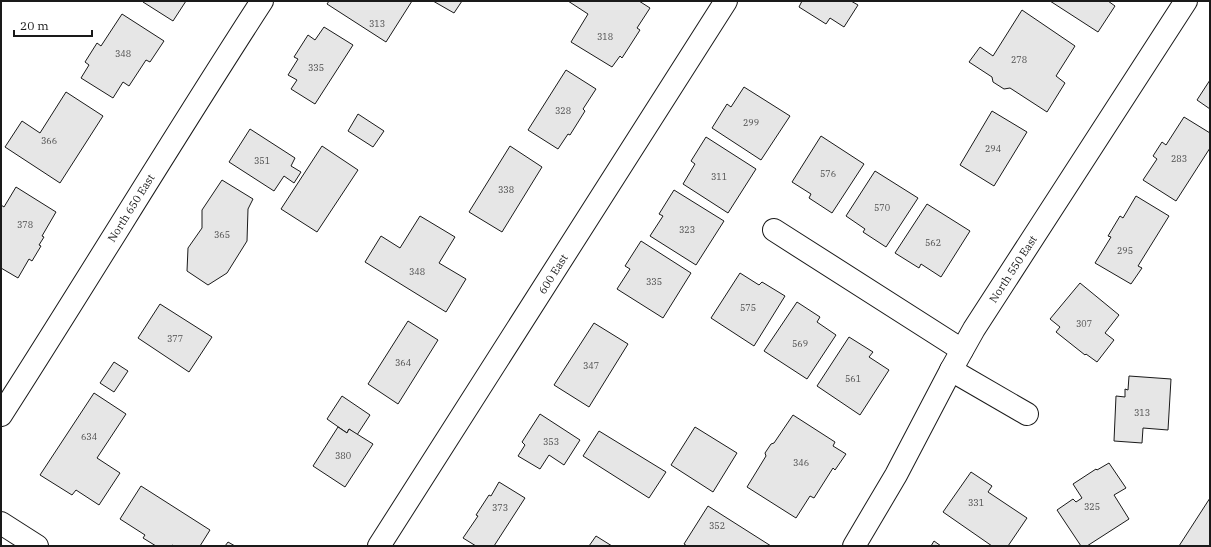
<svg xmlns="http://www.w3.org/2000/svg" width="1211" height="547" viewBox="0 0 1211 547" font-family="'IBM Plex Serif',serif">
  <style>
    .building { fill: #e6e6e6; stroke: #1a1a1a }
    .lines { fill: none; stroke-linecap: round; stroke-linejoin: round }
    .minor-casing { stroke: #1a1a1a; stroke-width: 24 }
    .major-casing { stroke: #1a1a1a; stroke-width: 24 }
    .minor { stroke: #fff; stroke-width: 22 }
    .major { stroke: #fff; stroke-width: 22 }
    .labels { text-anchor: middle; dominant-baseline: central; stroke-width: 3; stroke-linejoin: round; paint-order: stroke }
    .number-label { font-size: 9px; fill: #4d4d4d }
    .street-label { font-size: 11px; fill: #1a1a1a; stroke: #fff }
  </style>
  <rect width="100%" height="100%" fill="#fff"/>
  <g class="building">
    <path d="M143 1H186L173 21 143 2Z"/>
    <path d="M329 1H412L386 42 327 4Z"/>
    <path d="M433 1H462L454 13Z"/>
    <path d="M568 1H639L650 8 637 28 640 30 622 58 620 56 612 67 571 42 588 14Z"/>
    <path d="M802 1H851L858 5 844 27 830 18 826 24 799 7Z"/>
    <path d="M1050 1H1108L1115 6 1098 32Z"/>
    <path d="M1022 10 1075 46 1056 76 1065 83 1047 112 1010 88 1004 89 993 82 992 77 969 62 980 47 993 56Z"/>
    <path d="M122 14 164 41 150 62 146 60 129 86 123 82 113 98 81 78 89 65 85 62 97 43 101 46Z"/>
    <path d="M324 27 353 45 315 104 291 89 297 80 288 75 298 59 294 57 308 35 315 40Z"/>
    <path d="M566 70 596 89 583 109 585 111 570 135 568 134 558 149 528 130Z"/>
    <path d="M1210 80V109L1197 100Z"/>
    <path d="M744 87 790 116 761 160 712 128 727 104 731 107Z"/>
    <path d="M66 92 103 116 60 183 5 147 22 121 40 133Z"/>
    <path d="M992 111 1027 132 994 186 960 165Z"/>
    <path d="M358 114 384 131 373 147 348 131Z"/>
    <path d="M1184 117 1210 133V148L1176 201 1143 180 1157 159 1153 156 1162 142 1166 145Z"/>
    <path d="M250 129 295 158 291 166 301 172 294 183 284 176 274 191 229 162Z"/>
    <path d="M821 136 864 164 832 213 809 198 811 194 792 182Z"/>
    <path d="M706 137 756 169 728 213 683 184 695 164 691 161Z"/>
    <path d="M322 146 358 170 317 232 281 209Z"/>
    <path d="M510 146 542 167 502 232 469 212Z"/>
    <path d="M875 171 918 198 886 247 863 232 865 229 846 216Z"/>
    <path d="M222 180 253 199 248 209 247 241 227 273 208 285 187 271 188 248 202 228V210Z"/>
    <path d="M16 187 56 212 42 236 44 237 39 245 41 246 32 261 29 259 18 278 1 268V205L4 207Z"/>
    <path d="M674 190 724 221 696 265 650 236 663 216 659 214Z"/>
    <path d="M1136 196 1169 216 1138 266 1142 268 1131 284 1095 263 1111 237 1108 236 1120 216 1123 218Z"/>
    <path d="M927 204 970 231 941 277 921 264 919 268 895 253Z"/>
    <path d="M420 216 455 237 439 263 466 279 446 312 365 262 381 236 400 248Z"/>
    <path d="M641 241 691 273 663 318 617 289 630 269 625 266Z"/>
    <path d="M740 273 759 285 762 282 785 296 754 346 711 318Z"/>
    <path d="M1080 283 1119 315 1105 333 1114 340 1097 362 1086 354 1085 355 1056 332 1060 327 1050 319Z"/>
    <path d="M797 302 820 317 817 322 836 335 807 379 764 351Z"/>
    <path d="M160 304 212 337 189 372 138 338Z"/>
    <path d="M408 321 438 340 398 404 368 384Z"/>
    <path d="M594 323 628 344 589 407 554 385Z"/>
    <path d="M849 337 873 352 869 357 889 370 860 415 817 386Z"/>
    <path d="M114 362 128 371 114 392 100 383Z"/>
    <path d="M1129 376 1171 379 1168 430 1143 428 1142 443 1114 441 1116 396 1125 397V389L1128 390Z"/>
    <path d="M94 393 126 414 97 458 120 473 99 505 76 490 72 495 40 475Z"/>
    <path d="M342 396 370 415 357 435 349 429 347 433 327 419Z"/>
    <path d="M540 414 580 440 564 465 549 455 540 469 518 456 525 445 522 442Z"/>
    <path d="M793 415 835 442 833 446 846 454 835 470 833 468 814 498 810 496 796 518 747 487 766 456 765 453 771 444 774 443Z"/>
    <path d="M338 427 347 433 349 429 373 444 345 487 313 466Z"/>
    <path d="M695 427 737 453 713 492 671 465Z"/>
    <path d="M599 431 666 472 649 498 583 456Z"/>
    <path d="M1109 463 1126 488 1114 495 1129 519 1087 546H1081L1057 510 1073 499 1076 502 1082 498 1073 484 1096 469 1097 470Z"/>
    <path d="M971 472 992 486 988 492 1027 518 1008 546H992L943 512Z"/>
    <path d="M499 482 525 498 494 546H476L463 538 478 516 476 515 489 495 491 496Z"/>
    <path d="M141 486 210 530 200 546H174L172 545 171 546H156L143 538 145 535 120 519Z"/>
    <path d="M1210 498V546H1179Z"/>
    <path d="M708 506 771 546H687L684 544Z"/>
    <path d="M596 536 612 546H589Z"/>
    <path d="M934 541 941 546H931Z"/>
    <path d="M228 542 235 546H225Z"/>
  </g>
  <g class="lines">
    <g class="minor-casing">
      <g id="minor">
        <path d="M774 230 962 350"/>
        <path d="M951 370 1027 414"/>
        <path d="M1 415C89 278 173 138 262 1"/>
        <path d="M379 546 726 1"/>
        <path d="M854 546 896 475 951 370 974 329 1186 1"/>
      </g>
    </g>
    <g class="major-casing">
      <path id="major" d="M1 523 37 546"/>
    </g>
    <use href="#minor" class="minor"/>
    <use href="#major" class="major"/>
  </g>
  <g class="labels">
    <g class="number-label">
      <text x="377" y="23">313</text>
      <text x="605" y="36">318</text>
      <text x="123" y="53">348</text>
      <text x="1019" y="59">278</text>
      <text x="316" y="67">335</text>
      <text x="563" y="110">328</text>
      <text x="751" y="122">299</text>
      <text x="49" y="140">366</text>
      <text x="993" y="148">294</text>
      <text x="1179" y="158">283</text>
      <text x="262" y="160">351</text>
      <text x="828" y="173">576</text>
      <text x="719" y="176">311</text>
      <text x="506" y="189">338</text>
      <text x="882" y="207">570</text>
      <text x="25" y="224">378</text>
      <text x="687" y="229">323</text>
      <text x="222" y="234">365</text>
      <text x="933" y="242">562</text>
      <text x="1125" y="250">295</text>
      <text x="417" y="271">348</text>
      <text x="654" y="281">335</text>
      <text x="748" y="307">575</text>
      <text x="1084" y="323">307</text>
      <text x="175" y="338">377</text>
      <text x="800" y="343">569</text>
      <text x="403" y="362">364</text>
      <text x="591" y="365">347</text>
      <text x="853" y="378">561</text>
      <text x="1142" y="412">313</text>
      <text x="89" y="436">634</text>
      <text x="551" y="441">353</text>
      <text x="343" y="455">380</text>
      <text x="801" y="462">346</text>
      <text x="976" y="502">331</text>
      <text x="1092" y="506">325</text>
      <text x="500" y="507">373</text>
      <text x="717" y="525">352</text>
    </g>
    <g class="street-label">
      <text transform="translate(131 208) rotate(-58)">North 650 East</text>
      <text transform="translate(1013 269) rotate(-57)">North 550 East</text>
      <text transform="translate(553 274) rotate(-58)">600 East</text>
    </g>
  </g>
  <rect width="1211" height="547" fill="none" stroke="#1a1a1a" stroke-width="4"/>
  <path d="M14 30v6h78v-6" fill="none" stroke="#1a1a1a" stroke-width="2"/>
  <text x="20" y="30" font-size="12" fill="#1a1a1a" stroke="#ffffff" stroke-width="3" paint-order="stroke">20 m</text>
</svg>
